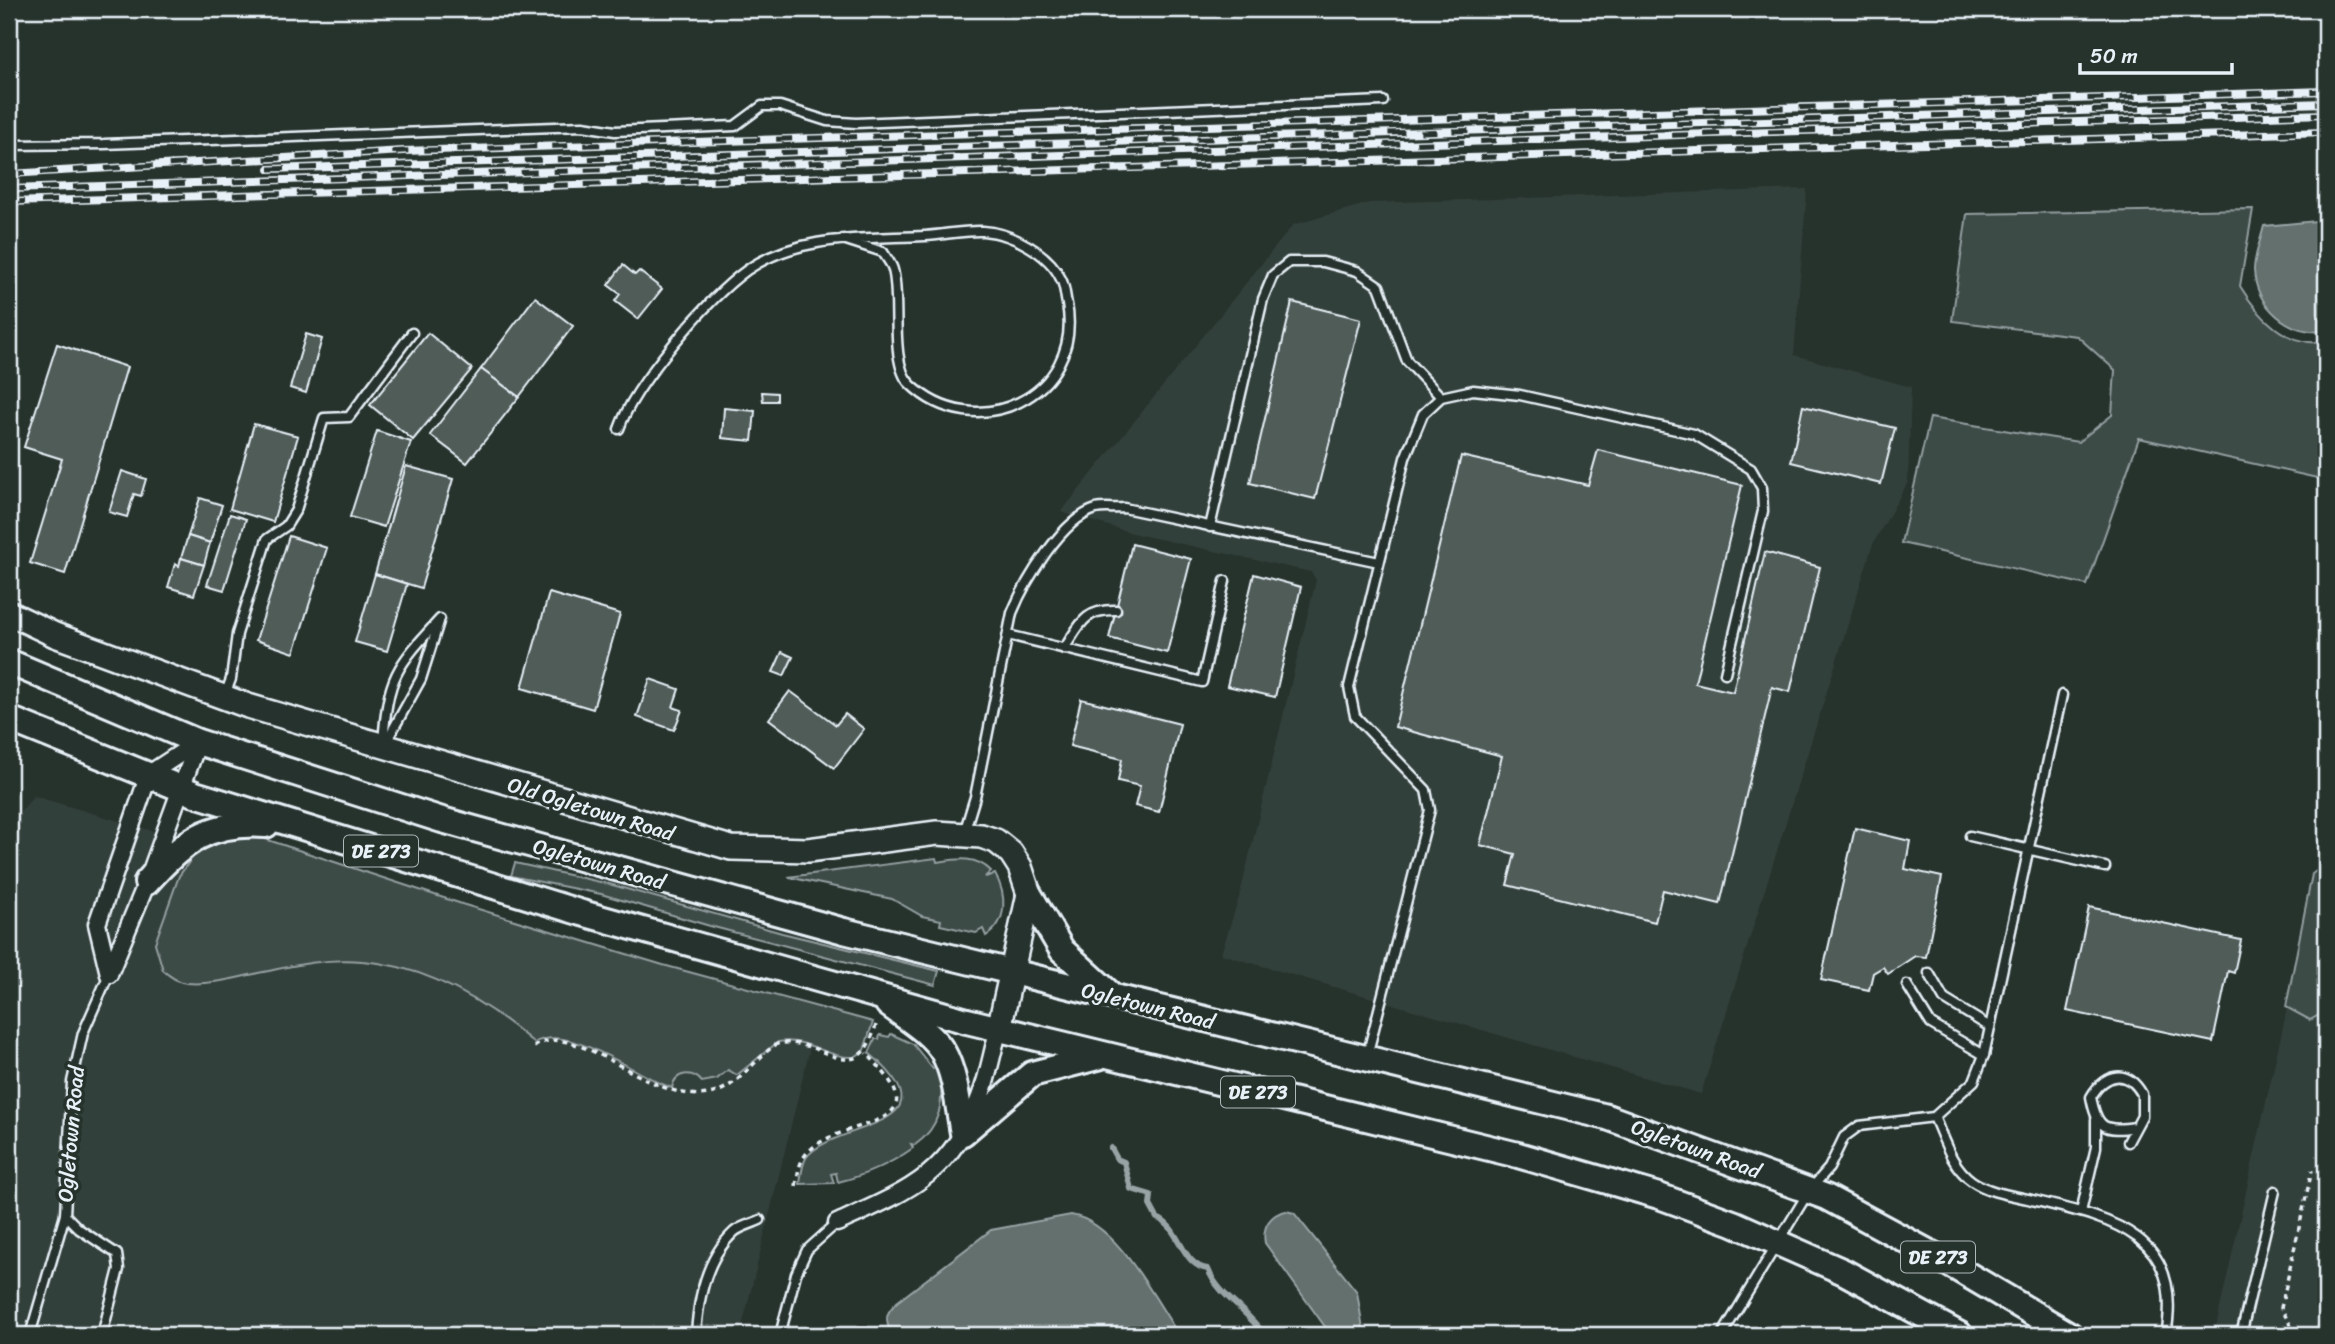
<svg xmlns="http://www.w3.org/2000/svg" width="2335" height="1344" viewBox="0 0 2335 1344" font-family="Sriracha,sans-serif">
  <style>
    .built { fill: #333f3a }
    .green { fill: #3e4b47; stroke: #939ea0; stroke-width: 2 }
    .water { fill: #636f6d; stroke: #98a3a5; stroke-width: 2 }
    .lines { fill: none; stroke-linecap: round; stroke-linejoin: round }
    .stream { stroke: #98a3a5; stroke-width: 6 }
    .building { fill: #505c59; stroke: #e8f1f8; stroke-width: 2 }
    .lane-casing { stroke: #e8f1f8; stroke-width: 13 }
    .street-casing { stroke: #e8f1f8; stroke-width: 21 }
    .secondary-casing { stroke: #e8f1f8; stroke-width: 28 }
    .primary-casing { stroke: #e8f1f8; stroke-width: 30 }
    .path { stroke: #e8f1f8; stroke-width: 3.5; stroke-dasharray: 5 5; stroke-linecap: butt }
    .lane { stroke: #26332d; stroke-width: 8 }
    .street { stroke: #26332d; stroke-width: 16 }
    .secondary { stroke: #26332d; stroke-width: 23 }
    .primary { stroke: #26332d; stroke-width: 24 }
    .rail-casing { stroke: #e8f1f8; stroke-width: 8 }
    .rail { stroke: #26332d; stroke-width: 5; stroke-dasharray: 16; stroke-linecap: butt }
    .labels { text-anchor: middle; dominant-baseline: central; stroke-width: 7; stroke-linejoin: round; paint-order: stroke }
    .shield { fill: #26332d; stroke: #aeb8bb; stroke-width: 2 }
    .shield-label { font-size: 19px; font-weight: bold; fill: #e8f1f8 }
    .street-label { font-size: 21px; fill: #e8f1f8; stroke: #26332d }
  </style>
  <rect width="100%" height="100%" fill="#26332d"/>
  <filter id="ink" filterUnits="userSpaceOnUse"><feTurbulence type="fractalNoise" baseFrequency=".0143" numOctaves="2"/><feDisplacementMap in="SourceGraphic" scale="14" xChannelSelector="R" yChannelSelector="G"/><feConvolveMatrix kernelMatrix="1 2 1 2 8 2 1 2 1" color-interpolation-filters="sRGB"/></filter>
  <g filter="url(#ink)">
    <g class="built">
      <path d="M1807 189 1794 355 1911 387 1908 482 1873 544 1701 1094 1221 954 1240 894 1316 580 1311 572 1136 534 1061 512 1293 225 1369 203Z"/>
      <path d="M34 796 815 1027 740 1335H9V825Z"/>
      <path d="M2326 834V1335H2214Z"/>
    </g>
    <g class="green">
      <path d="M2253 209 2240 286C2259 317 2285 347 2326 342V480L2139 438 2087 585 1901 543 1930 418 2078 442 2112 415 2115 370 2077 336 1952 321 1967 214Z"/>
      <path d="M227 837 265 839 465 905 663 965 873 1022 864 1050 855 1057C828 1059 808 1037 778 1042L737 1075 728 1070 717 1079 702 1082C693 1071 675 1071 672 1088 637 1076 568 1022 534 1043 485 1001 427 966 362 961 323 957 283 968 245 976 227 980 205 985 187 983 177 982 170 977 163 970L155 943 179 876 195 854 210 843Z"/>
      <path d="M936 858 937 862C957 859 975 855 991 871L985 877 995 874C1007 895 1008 922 986 936L983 929 976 933 940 925 941 920 922 916 892 899 788 877Z"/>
      <path d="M515 863 609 884 782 933 939 971 935 985 710 926 601 894 511 876Z"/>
      <path d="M2326 864V1011L2310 1020 2286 1007 2312 874Z"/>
      <path d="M891 1034 913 1044 933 1069 938 1067C945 1096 942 1126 915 1145L911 1144 913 1148C889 1165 867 1175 838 1182L836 1173 831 1174 834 1183 800 1184C801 1176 802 1165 806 1158 832 1121 961 1130 869 1053L875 1039H879L880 1035 889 1037Z"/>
    </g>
    <g class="water">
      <path d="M2326 220V331C2290 336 2256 307 2254 270 2254 256 2261 239 2264 226Z"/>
      <path d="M1286 1211 1294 1213 1357 1292 1364 1335H1331L1265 1243C1262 1227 1270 1214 1286 1211Z"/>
      <path d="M1071 1215C1117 1222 1155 1300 1179 1335H909L889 1328C884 1316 889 1310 897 1302L991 1230Z"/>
    </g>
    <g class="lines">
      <path class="stream" d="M1111 1148 1117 1159 1124 1162 1131 1189 1151 1195 1150 1205 1157 1218C1180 1226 1182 1267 1208 1269 1218 1296 1248 1310 1264 1335"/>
    </g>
    <g class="building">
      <path d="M623 265 635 275 639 271 662 289 638 319 615 301 620 294 608 285Z"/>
      <path d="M535 297 573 326 519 397 481 369Z"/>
      <path d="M1292 302 1361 319 1315 499 1250 483Z"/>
      <path d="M428 333 472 369 413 440 370 405Z"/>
      <path d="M306 334 322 339 306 393 290 388Z"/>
      <path d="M57 344 127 367 65 574 30 563 62 459 24 447Z"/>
      <path d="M481 369 519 397 467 463 430 435Z"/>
      <path d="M762 392 777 393V401H763Z"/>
      <path d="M1803 406 1895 428 1881 484 1791 462Z"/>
      <path d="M724 408 755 411 752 441 722 438Z"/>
      <path d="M254 424 298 436 273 522 230 509Z"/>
      <path d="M377 431 411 442 384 527 350 517Z"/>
      <path d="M1598 450 1742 485 1695 683 1733 692 1765 552 1820 567 1790 692 1772 687 1720 904 1663 890 1655 922 1507 885 1515 854 1480 845 1502 756 1395 727 1461 456 1588 485Z"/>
      <path d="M406 466 453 479 421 588 375 574Z"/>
      <path d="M122 471 146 479 141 496 134 494 127 517 109 512Z"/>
      <path d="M200 498 222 505 210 543 188 536Z"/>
      <path d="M230 514 246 519 224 590 207 585Z"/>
      <path d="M188 536 210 543 204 565 181 558Z"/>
      <path d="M289 536 327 548 294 653 256 640Z"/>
      <path d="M1132 544 1191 559 1167 653 1109 638Z"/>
      <path d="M181 558 204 565 194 595 168 587 175 564 179 566Z"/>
      <path d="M375 574 407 584 387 651 355 642Z"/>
      <path d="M1254 574 1301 587 1275 697 1227 686Z"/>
      <path d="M549 593 620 614 593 709 522 688Z"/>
      <path d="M782 652 793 657 784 676 773 672Z"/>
      <path d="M650 679 679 689 673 707 682 710 674 730 637 717Z"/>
      <path d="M790 691 836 725 845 714 864 729 834 768 769 719Z"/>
      <path d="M1081 699 1180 724 1159 812 1135 806 1140 786 1118 781 1122 759 1070 746Z"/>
      <path d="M1855 828 1910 841 1905 869 1942 877 1926 957 1915 956 1888 974 1883 967 1873 973 1869 990 1821 980Z"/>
      <path d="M2089 907 2241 940 2234 973 2228 971 2213 1042 2067 1011Z"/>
    </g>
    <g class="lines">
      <g class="lane-casing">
        <g id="lane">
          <path d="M9 145 104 144 583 126 615 131 735 126 762 106H780L827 121 856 123 1383 101"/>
          <path d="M619 429C634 385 708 298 747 270 799 234 865 239 925 236 944 235 964 230 983 231 1012 233 1049 253 1061 279 1065 286 1065 296 1067 304 1084 396 975 447 910 384 889 364 901 297 893 270 892 264 886 258 883 252L843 239"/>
          <path d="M1210 527 1263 299 1273 275 1289 262H1323L1357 271 1379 286 1407 361 1441 397"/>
          <path d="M1008 635 1202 682 1225 581"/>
          <path d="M1064 649C1080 625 1084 609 1116 610"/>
          <path d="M225 695 231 679 237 634 267 539 286 526 296 510 324 418 349 417 412 333"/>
          <path d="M383 743C388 676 395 668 440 619"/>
          <path d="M385 744 421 679 439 622"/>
          <path d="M964 833 975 797 1012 613C1025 581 1062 519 1096 509 1104 507 1115 509 1124 508L1379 562"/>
          <path d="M1970 836 2105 867"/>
          <path d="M1929 973 1944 999 1990 1027"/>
          <path d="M1907 985 1931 1024 1984 1055"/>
          <path d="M1367 1056 1430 810 1426 790 1355 716 1349 687 1405 458 1423 414 1441 397 1473 390 1520 395 1694 434 1751 469 1762 488 1763 511 1725 673"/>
          <path d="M1934 1117C1944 1139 1951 1166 1972 1181 1988 1192 2009 1195 2028 1199 2107 1218 2185 1231 2166 1335"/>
          <path d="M2128 1142 2142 1116V1094C2127 1068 2105 1073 2091 1097 2097 1128 2104 1132 2135 1127"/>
          <path d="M2081 1212 2096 1147V1120"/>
          <path d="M65 1215 79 1229 117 1254 119 1269 102 1335"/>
          <path d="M30 1335 65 1215 72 1082 83 1033 109 974"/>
          <path d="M696 1335C698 1298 706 1258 734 1232 741 1226 752 1224 760 1220"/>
          <path d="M780 1335 796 1274 807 1250 837 1223"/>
          <path d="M1722 1335 1809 1191 1829 1168 1844 1137 1859 1126 1934 1117 1974 1081 1984 1055 2062 695"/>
          <path d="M2241 1335 2275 1191"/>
        </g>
      </g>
      <g class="street-casing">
        <g id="street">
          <path d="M109 974 97 924 149 774 198 742"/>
          <path d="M109 974 147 882 198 742"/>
          <path d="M837 1223C908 1191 951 1175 980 1097 989 1075 992 1051 999 1029"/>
        </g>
      </g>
      <g class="secondary-casing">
        <path id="secondary" d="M9 613 55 635 248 706 731 848 808 850 937 833 981 836 996 841 1011 853 1020 867 1029 894 999 1029"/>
      </g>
      <g class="primary-casing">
        <g id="primary">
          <path d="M9 662 198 742 442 820 844 931 1607 1117 1826 1197 1941 1259 2070 1335"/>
          <path d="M9 719 195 794 582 913 967 1021 1518 1155 1659 1196 1733 1223 1844 1272 1960 1335"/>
          <path d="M147 882C183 841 210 821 266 825"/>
          <path d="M1029 894 1062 950 1109 993"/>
          <path d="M888 1004C906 1018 931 1032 943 1052 956 1075 958 1108 963 1133L1032 1074 1098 1057"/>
        </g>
      </g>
      <g class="path">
        <path d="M534 1047C577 1014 659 1115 719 1091 742 1082 756 1057 777 1044 823 1034 855 1095 876 1025"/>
        <path d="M796 1186C798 1173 799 1160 809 1151 846 1114 947 1133 866 1053"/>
        <path d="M2296 1335 2281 1308 2312 1170"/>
      </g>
      <use href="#lane" class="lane"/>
      <use href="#street" class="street"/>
      <use href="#secondary" class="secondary"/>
      <use href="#primary" class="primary"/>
      <g class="rail-casing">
        <g id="rail">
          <path d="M269 169 2326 103"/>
          <path d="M9 174 403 151 2326 91"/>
          <path d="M9 189 2326 114"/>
          <path d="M9 202 2326 132"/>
        </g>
      </g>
      <use href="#rail" class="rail"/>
    </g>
  </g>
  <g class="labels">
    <g class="shield">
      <rect x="344" y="835.5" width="74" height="31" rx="5"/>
      <rect x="1221" y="1076.5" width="74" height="31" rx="5"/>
      <rect x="1901" y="1241.5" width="74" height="31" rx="5"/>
    </g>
    <g class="shield-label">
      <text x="381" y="851">DE 273</text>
      <text x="1258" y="1092">DE 273</text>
      <text x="1938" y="1257">DE 273</text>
    </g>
    <g class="street-label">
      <text transform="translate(591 809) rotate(17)">Old Ogletown Road</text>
      <text transform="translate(599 864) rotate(16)">Ogletown Road</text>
      <text transform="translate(1148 1006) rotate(14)">Ogletown Road</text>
      <text transform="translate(71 1134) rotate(-85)">Ogletown Road</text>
      <text transform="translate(1696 1149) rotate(20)">Ogletown Road</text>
    </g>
  </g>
  <rect width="2335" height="1344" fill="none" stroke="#26332d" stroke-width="35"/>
  <rect x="18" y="18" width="2300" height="1309" fill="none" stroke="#e8f1f8" stroke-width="2.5" filter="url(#ink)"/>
  <path d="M2080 63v10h152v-10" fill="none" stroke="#e8f1f8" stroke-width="3.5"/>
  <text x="2090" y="63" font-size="21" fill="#e8f1f8" stroke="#26332d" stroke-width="5" paint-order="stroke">50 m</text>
</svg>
